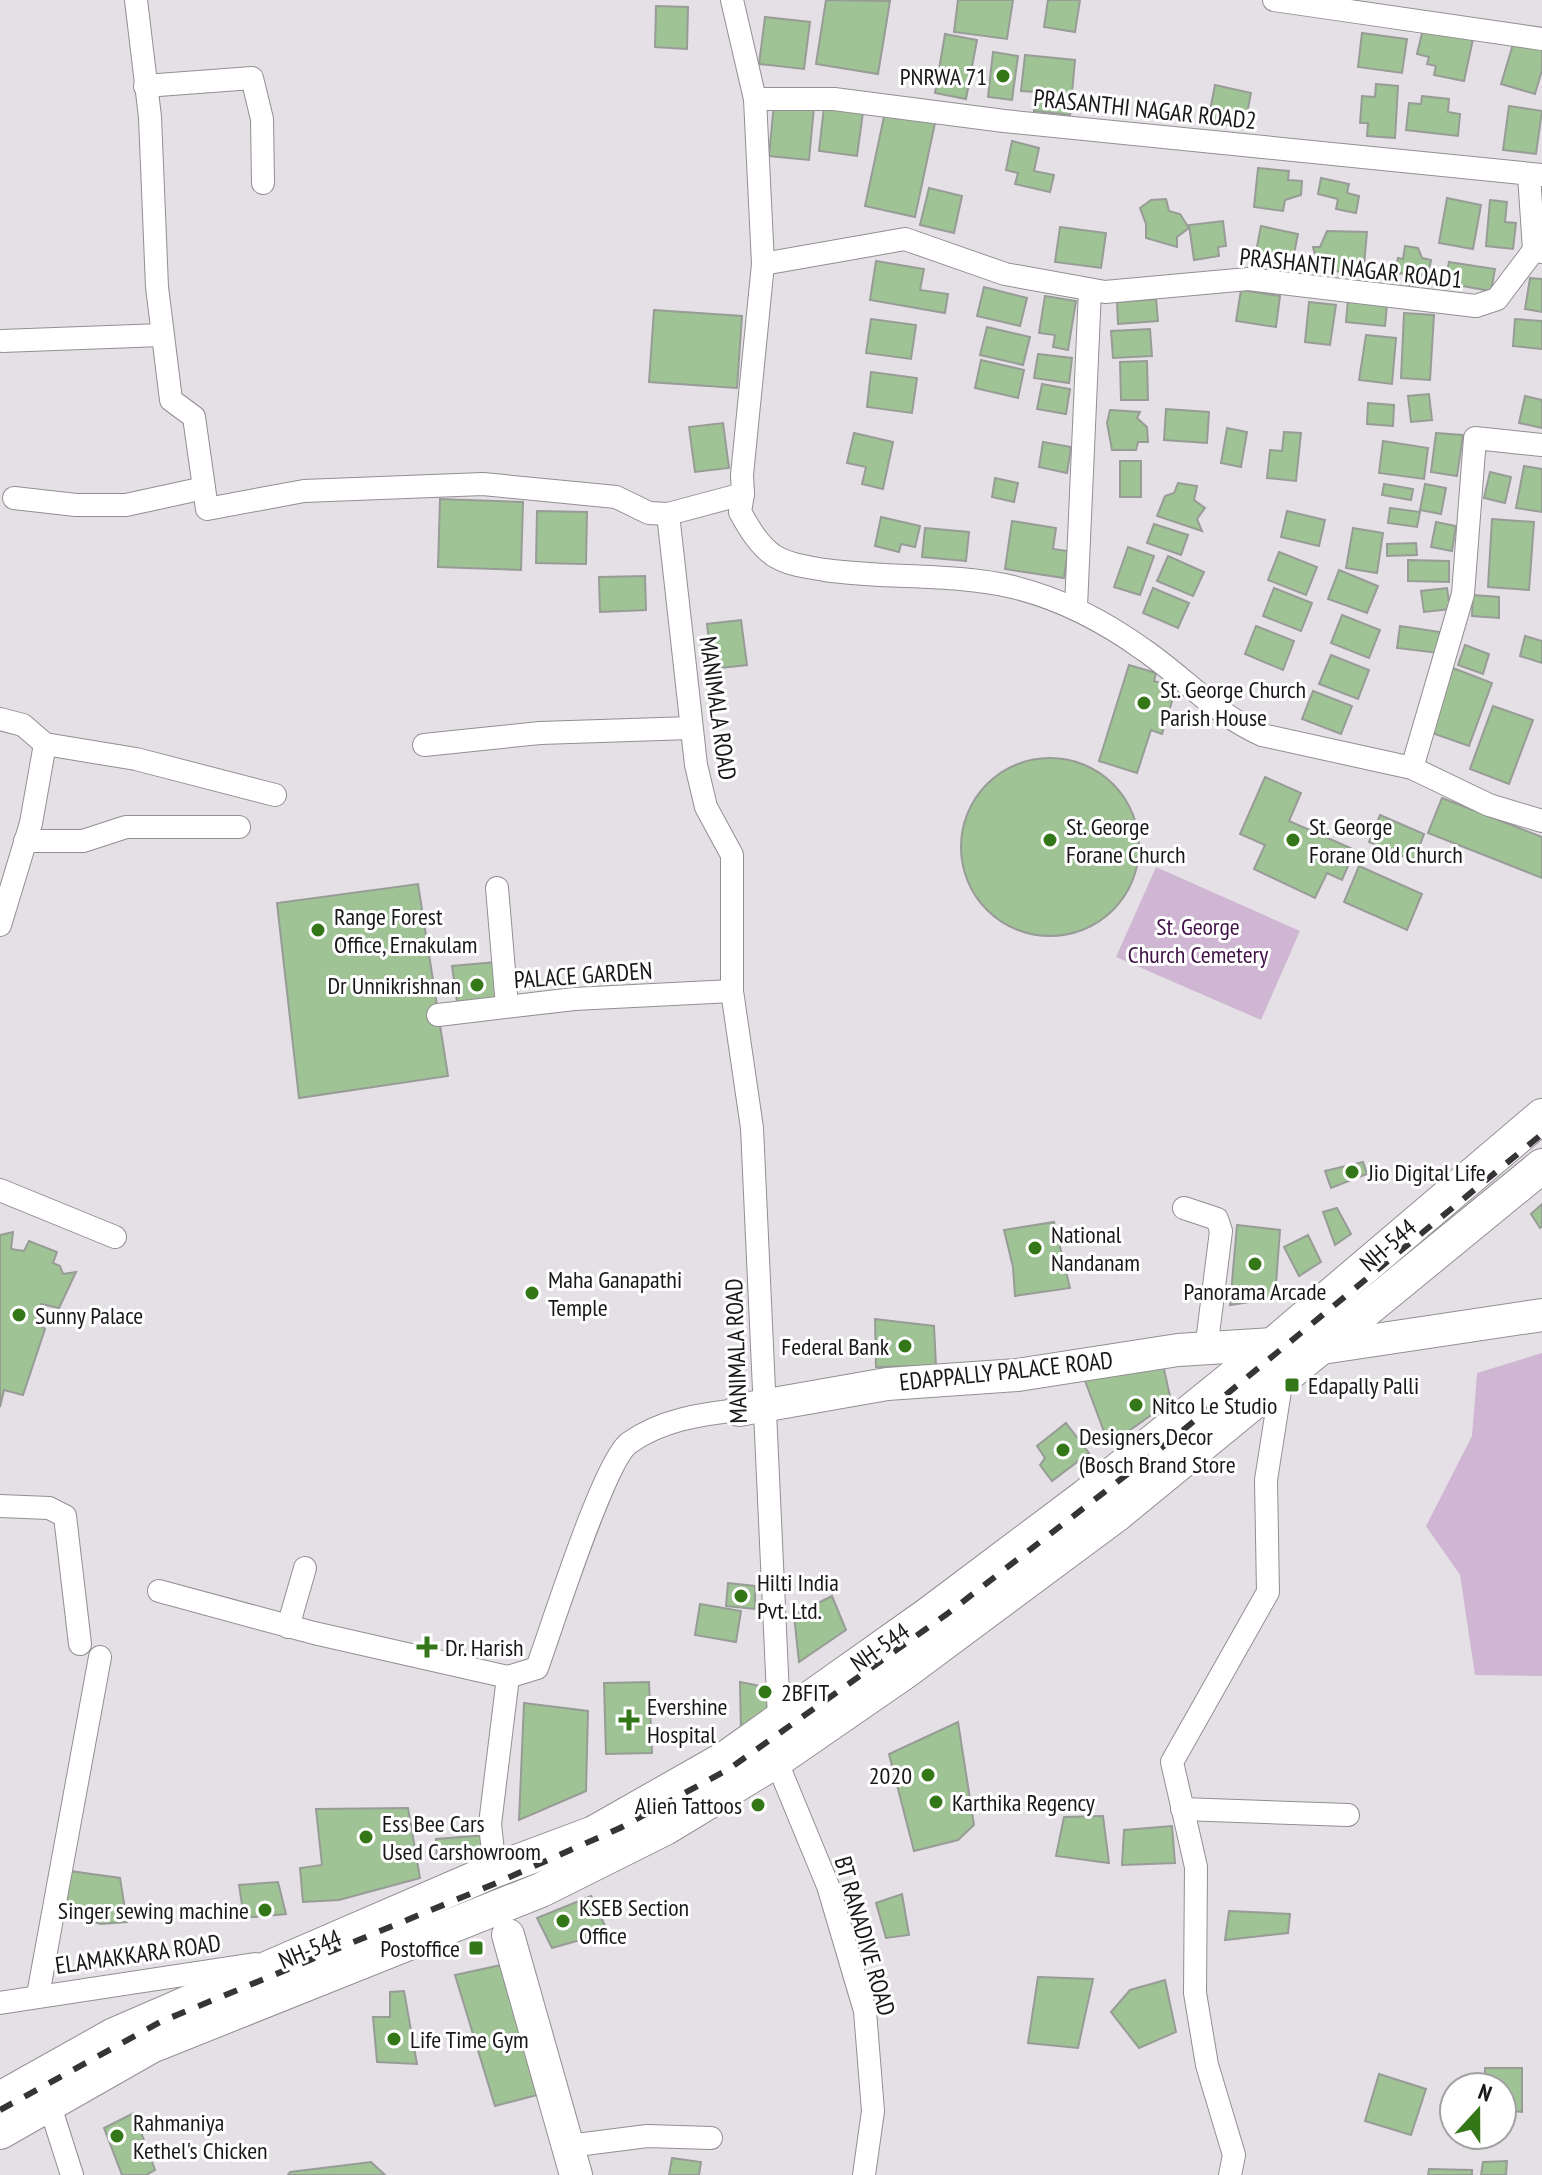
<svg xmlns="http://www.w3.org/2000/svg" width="1542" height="2175" viewBox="0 0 1542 2175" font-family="'PT Sans Narrow',sans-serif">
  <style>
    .green { fill: #cfb6d2 }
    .building { fill: #9fc395; stroke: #979c96; stroke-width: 2 }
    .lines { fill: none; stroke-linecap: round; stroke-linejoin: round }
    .street-casing { stroke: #938e93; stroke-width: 24 }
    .secondary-casing { stroke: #938e93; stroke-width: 34 }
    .primary-casing { stroke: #938e93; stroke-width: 36 }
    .street { stroke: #fff; stroke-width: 22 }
    .secondary { stroke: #fff; stroke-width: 32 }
    .primary { stroke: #fff; stroke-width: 34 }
    .rail { stroke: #363437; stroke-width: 6; stroke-dasharray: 14 14; stroke-linecap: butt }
    .poi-dot { fill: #337718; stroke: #fff; stroke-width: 3 }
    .labels { text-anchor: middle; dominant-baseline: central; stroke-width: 6; stroke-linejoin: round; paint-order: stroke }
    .poi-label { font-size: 24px; fill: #191719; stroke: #fff; text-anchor: start }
    .street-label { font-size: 24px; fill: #191719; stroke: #fff }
    .park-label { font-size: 24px; fill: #401146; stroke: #fff }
  </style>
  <rect width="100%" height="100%" fill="#e5e0e6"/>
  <g class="green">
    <path d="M1156 867 1300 931 1261 1020 1116 957Z"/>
    <path d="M1542 1353V1676L1475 1675 1460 1575 1426 1526 1472 1436 1477 1373Z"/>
  </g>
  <g class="building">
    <path d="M826 0 890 1 878 74 816 64Z"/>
    <path d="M958 0H1013L1007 39 954 32Z"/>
    <path d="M1048 0H1080L1075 32 1044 27Z"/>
    <path d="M656 6 688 7 687 49 655 47Z"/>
    <path d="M765 17 810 22 804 69 759 64Z"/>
    <path d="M1423 29 1473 39 1464 81 1434 75 1436 66 1427 64 1429 57 1417 54Z"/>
    <path d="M1362 33 1407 39 1402 73 1358 67Z"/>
    <path d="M945 34 977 40 966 99 935 93Z"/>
    <path d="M1514 41 1542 49V70L1535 94 1501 84Z"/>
    <path d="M993 52 1018 56 1012 100 988 97Z"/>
    <path d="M1025 55 1075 60 1070 115 1034 111 1036 92 1021 91Z"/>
    <path d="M1376 84 1398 86 1395 138 1367 136 1368 123H1360L1362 96 1375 97Z"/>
    <path d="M1215 85 1251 93 1244 129 1208 121Z"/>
    <path d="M1422 96 1449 99 1448 112 1460 114 1458 136 1406 130 1409 103 1421 104Z"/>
    <path d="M774 103 814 107 809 160 769 156Z"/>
    <path d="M1509 106 1542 111 1536 154 1503 150Z"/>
    <path d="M824 107 863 112 857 156 819 151Z"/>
    <path d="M885 112 935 123 915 217 865 206Z"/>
    <path d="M1012 141 1039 148 1034 171 1054 175 1050 192 1015 184 1018 173 1006 170Z"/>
    <path d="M1258 168 1289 171 1288 180 1302 181 1301 195 1285 200 1283 211 1254 207Z"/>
    <path d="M1321 178 1349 184 1347 193 1359 196 1356 213 1336 209 1338 199 1318 194Z"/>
    <path d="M929 188 962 196 954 233 920 225Z"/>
    <path d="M1447 198 1481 205 1473 249 1439 243Z"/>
    <path d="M1166 199 1169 211 1180 214 1189 228 1177 237V247L1146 238V224L1140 208 1151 200Z"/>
    <path d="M1490 200 1507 202 1505 222 1516 223 1513 249 1486 246Z"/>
    <path d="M1223 221 1226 246 1218 247 1219 256 1194 260 1189 225Z"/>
    <path d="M1261 226 1298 234 1291 269 1254 262Z"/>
    <path d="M1060 227 1106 233 1101 268 1055 262Z"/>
    <path d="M1327 231 1367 232 1363 276 1319 268 1313 247H1320Z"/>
    <path d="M1405 246 1418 248 1422 258 1431 260 1428 276 1417 274 1414 288 1405 287 1407 275 1395 272 1398 258 1403 259Z"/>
    <path d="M876 261 924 269 920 290 948 294 945 313 870 300Z"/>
    <path d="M1449 262 1495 269 1491 291 1445 283Z"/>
    <path d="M1530 278 1542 279V312L1525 309Z"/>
    <path d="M984 287 1027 298 1020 326 977 316Z"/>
    <path d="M1241 290 1280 296 1276 327 1236 321Z"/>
    <path d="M1045 296 1076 301 1068 350 1053 347 1055 335 1039 333Z"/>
    <path d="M1156 299 1158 321 1118 324 1117 302Z"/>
    <path d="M1348 299 1387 304 1385 326 1346 322Z"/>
    <path d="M1309 302 1336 305 1330 345 1305 342Z"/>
    <path d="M654 310 742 316 737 388 649 382Z"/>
    <path d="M1404 313 1434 315 1430 380 1401 378Z"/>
    <path d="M871 319 916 325 911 359 866 353Z"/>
    <path d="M1515 319 1542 321V349L1513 346Z"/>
    <path d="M987 327 1030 337 1023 365 980 355Z"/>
    <path d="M1150 329 1152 356 1113 358 1111 331Z"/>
    <path d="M1366 335 1396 338 1392 384 1359 380Z"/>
    <path d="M1038 354 1072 358 1069 383 1034 378Z"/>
    <path d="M981 360 1024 370 1018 398 975 388Z"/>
    <path d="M1147 361 1148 400H1121L1120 362Z"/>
    <path d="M871 372 917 378 912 413 867 407Z"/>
    <path d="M1042 384 1070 389 1066 414 1037 409Z"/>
    <path d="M1429 394 1432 420 1411 422 1408 396Z"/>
    <path d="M1525 396 1542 400V428L1519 423Z"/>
    <path d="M1368 403 1394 405 1393 426 1367 424Z"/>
    <path d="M1166 409 1209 412 1207 443 1164 440Z"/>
    <path d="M1110 410 1140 412 1137 418 1147 427 1148 442H1138L1136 450H1112L1107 423Z"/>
    <path d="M723 423 729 468 695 472 689 427Z"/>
    <path d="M1227 428 1247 432 1241 467 1221 463Z"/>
    <path d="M1284 432 1301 433 1296 481 1267 478 1270 450 1282 451Z"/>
    <path d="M854 433 893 442 883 489 862 484 866 467 847 463Z"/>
    <path d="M1436 433 1463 435 1457 476 1431 472Z"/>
    <path d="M1383 441 1428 448 1424 479 1379 473Z"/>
    <path d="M1043 442 1071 447 1067 473 1039 467Z"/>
    <rect x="1120" y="461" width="21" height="36"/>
    <path d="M1524 466 1542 469V512L1516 508Z"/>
    <path d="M1490 472 1511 477 1505 503 1484 498Z"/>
    <path d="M995 478 1018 483 1014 502 992 497Z"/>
    <path d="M1178 483 1197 486 1194 500 1205 508 1197 519 1202 531 1157 516 1165 496 1174 493Z"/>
    <path d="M1384 484 1413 489 1411 500 1382 495Z"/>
    <path d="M1425 484 1446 488 1441 514 1420 510Z"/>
    <path d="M440 499 523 502 521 570 438 567Z"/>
    <path d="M1390 508 1420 512 1417 527 1388 523Z"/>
    <path d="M537 511 587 512 586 564 536 563Z"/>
    <path d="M1287 511 1325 520 1319 546 1281 537Z"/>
    <path d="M881 517 920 526 915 547 901 544 899 552 875 546Z"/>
    <path d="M1492 519 1534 522 1529 590 1488 587Z"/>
    <path d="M1012 521 1056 528 1053 549 1068 551 1064 578 1005 569Z"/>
    <path d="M1436 522 1456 526 1452 551 1431 547Z"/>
    <path d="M1154 524 1188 535 1181 555 1147 543Z"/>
    <path d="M925 528 969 532 966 561 922 557Z"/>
    <path d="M1353 528 1383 533 1377 573 1346 568Z"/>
    <path d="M1416 543 1417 555 1387 556V544Z"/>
    <path d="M1128 547 1154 556 1140 595 1114 587Z"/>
    <path d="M1279 552 1317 567 1306 595 1268 580Z"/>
    <path d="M1168 556 1204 572 1193 596 1157 581Z"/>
    <path d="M1408 560 1449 561V582L1408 581Z"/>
    <path d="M1339 570 1378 586 1367 613 1328 599Z"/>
    <path d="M645 576 646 610 600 612 599 577Z"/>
    <path d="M1153 588 1189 603 1178 628 1143 613Z"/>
    <path d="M1274 588 1312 603 1301 631 1263 616Z"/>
    <path d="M1447 588 1450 609 1424 612 1421 591Z"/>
    <path d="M1473 595 1499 597V618L1472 616Z"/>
    <path d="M1342 615 1380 630 1369 658 1331 643Z"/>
    <path d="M741 620 747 665 712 669 707 624Z"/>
    <path d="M1256 626 1294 641 1283 670 1245 654Z"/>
    <path d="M1400 626 1440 632 1438 653 1397 648Z"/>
    <path d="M1525 636 1542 641V663L1520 656Z"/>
    <path d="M1465 645 1489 654 1483 674 1458 665Z"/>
    <path d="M1331 655 1369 670 1358 699 1319 684Z"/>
    <path d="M1129 665 1156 673 1154 681 1176 688 1162 734 1151 730 1137 773 1099 761Z"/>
    <path d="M1453 668 1492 683 1469 746 1429 732Z"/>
    <path d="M1313 691 1352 706 1341 734 1302 719Z"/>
    <path d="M1493 706 1533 720 1509 784 1470 769Z"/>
    <circle cx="1050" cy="847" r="89"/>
    <path d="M1265 777 1301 793 1289 821 1355 850 1342 880 1327 873 1315 898 1254 869 1265 845 1240 834Z"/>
    <path d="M1442 798 1542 837V878L1428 833Z"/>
    <path d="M1380 815 1424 834 1414 861 1369 842Z"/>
    <path d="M1359 866 1422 894 1407 930 1344 902Z"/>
    <path d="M418 884 448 1076 299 1098 277 903Z"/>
    <path d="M496 962 501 1004 458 1009 452 966Z"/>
    <path d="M1363 1162 1367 1174 1331 1188 1325 1171Z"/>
    <path d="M1542 1204V1227L1540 1228 1531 1214Z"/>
    <path d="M1337 1208 1351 1234 1335 1245 1323 1212Z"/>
    <path d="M1054 1222 1070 1288 1015 1296 1013 1267 1004 1230Z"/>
    <path d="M1237 1225 1280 1230 1275 1298 1230 1305Z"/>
    <path d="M13 1232 11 1249 24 1251 29 1241 57 1252 53 1263 60 1266 63 1274 76 1272 59 1308 41 1304 36 1321 45 1329 23 1395 4 1390 0 1407V1235Z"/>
    <path d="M1308 1235 1321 1262 1299 1276 1284 1247Z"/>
    <path d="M875 1319 934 1326 936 1366 876 1367Z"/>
    <path d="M1162 1360 1171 1401 1109 1445 1084 1378Z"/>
    <path d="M1066 1423 1089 1453 1052 1481 1040 1465 1045 1458 1037 1446Z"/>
    <path d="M728 1583 755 1586V1609L726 1606Z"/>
    <path d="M832 1596 846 1630 799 1662 794 1615Z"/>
    <path d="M700 1604 741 1611 736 1642 695 1635Z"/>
    <path d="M649 1682 652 1753 606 1754 604 1683Z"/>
    <path d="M740 1682 771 1688 772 1717 741 1732Z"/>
    <path d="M524 1703 588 1711 586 1791 519 1820Z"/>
    <path d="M958 1722 974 1825 958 1840 914 1851 889 1754Z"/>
    <path d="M408 1808 420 1878 339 1900 303 1902 300 1868 322 1865 316 1809Z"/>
    <path d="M1103 1816 1109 1863 1056 1856 1064 1817Z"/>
    <path d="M1172 1826 1175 1863 1122 1865 1124 1830Z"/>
    <path d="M487 1835 488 1852 437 1859 436 1839Z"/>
    <path d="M70 1871 120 1878 127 1922 101 1924 73 1917 66 1902Z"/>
    <path d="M278 1882 286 1914 244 1918 239 1885Z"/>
    <path d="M902 1894 909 1935 886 1938 876 1903Z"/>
    <path d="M591 1896 608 1932 552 1948 537 1918Z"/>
    <path d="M1229 1911 1290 1914 1288 1933 1225 1940Z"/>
    <path d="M501 1965 537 2095 495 2106 455 1975Z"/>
    <path d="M1038 1977 1093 1979 1078 2048 1028 2043Z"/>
    <path d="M1165 1980 1176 2032 1139 2048 1111 2012 1130 1990Z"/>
    <path d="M404 1991 417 2064 377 2062 373 2017H390V1992Z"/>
    <path d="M1485 2068H1522V2112L1502 2110V2087H1485Z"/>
    <path d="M1379 2074 1426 2089 1411 2135 1365 2121Z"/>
    <path d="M134 2113 155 2170 146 2175H122L104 2128Z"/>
    <path d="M672 2158 701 2162 699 2175H669Z"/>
    <path d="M1507 2161 1506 2175H1481L1483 2162Z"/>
    <path d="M371 2162 385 2175H288L290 2172Z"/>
    <path d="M1429 2169 1472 2170V2175H1428Z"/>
  </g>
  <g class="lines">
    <g class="street-casing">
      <g id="street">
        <path d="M136 0 150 117 157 287 171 400 194 417 207 509 304 491 483 484 616 497 649 513 668 514"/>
        <path d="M732 0 755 99 763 264 742 475 743 494 668 514 696 765 706 807 732 855V991L752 1128 779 1717 776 1760 828 1886 865 2011 873 2111 864 2175"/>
        <path d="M1274 0 1542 39"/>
        <path d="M145 86 252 78 262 119 263 183"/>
        <path d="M755 99H834L1004 121 1542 175"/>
        <path d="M1529 175 1534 250 1542 252"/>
        <path d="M763 264 905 239 1005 274 1105 292 1248 279 1476 306 1497 299 1534 250"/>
        <path d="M2 341 162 335"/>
        <path d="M743 494 740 512C749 528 758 544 773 555 788 565 808 567 825 570 887 579 953 573 1013 587 1062 599 1104 621 1144 650 1185 678 1215 714 1262 735L1412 768 1489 805 1542 821"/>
        <path d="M14 498 76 505H126L204 488"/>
        <path d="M1076 607 1090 290"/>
        <path d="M0 719 23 725 45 744 31 823 0 925"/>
        <path d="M45 744 136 759 275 795"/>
        <path d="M424 745 540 733 691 728"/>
        <path d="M1412 768 1463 594 1475 438 1542 445"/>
        <path d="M25 841H83L126 827H239"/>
        <path d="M497 888 507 1006"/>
        <path d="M438 1015 574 999 732 991"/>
        <path d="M0 1190 115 1237"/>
        <path d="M1184 1208 1217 1219 1221 1231 1206 1350"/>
        <path d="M0 1506 49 1508 65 1516 80 1644"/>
        <path d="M159 1591 314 1633 508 1677 490 1824 495 1870"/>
        <path d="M288 1627 305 1568"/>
        <path d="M508 1677 537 1668C551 1630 604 1461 629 1443 661 1420 701 1414 739 1410"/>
        <path d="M1182 1809 1348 1815"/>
        <path d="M38 1995 100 1657"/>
        <path d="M0 2003 255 1964"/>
        <path d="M50 2106 72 2175"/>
        <path d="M569 2146 647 2136 711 2138"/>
        <path d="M1230 2175 1234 2155 1207 2065 1195 1993 1196 1867 1172 1762 1268 1592 1266 1480 1282 1378"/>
      </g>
    </g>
    <g class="secondary-casing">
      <g id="secondary">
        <path d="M1322 1348 1542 1315"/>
        <path d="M739 1410 887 1384 1018 1375 1178 1350 1274 1344"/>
        <path d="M508 1935 576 2175"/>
      </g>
    </g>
    <g class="primary-casing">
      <g id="primary">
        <path d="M0 2099 114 2035 495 1870 594 1833 726 1758 929 1614 1086 1496 1274 1344 1542 1116"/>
        <path d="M0 2132 151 2046 541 1890 665 1828 774 1762 903 1673 1117 1514 1542 1166"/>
      </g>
    </g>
    <use href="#street" class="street"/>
    <use href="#secondary" class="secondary"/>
    <use href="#primary" class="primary"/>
    <path class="rail" d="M0 2110 160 2022 494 1884 620 1828 729 1769 947 1614 1165 1445 1542 1134"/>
  </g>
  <g class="poi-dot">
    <circle cx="1003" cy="76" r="8"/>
    <circle cx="1144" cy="703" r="8"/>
    <circle cx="1050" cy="840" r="8"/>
    <circle cx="1293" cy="840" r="8"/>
    <circle cx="318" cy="930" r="8"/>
    <circle cx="477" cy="985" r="8"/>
    <circle cx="1352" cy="1172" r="8"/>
    <circle cx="1035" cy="1248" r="8"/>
    <circle cx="1255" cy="1264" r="8"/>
    <circle cx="532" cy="1293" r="8"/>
    <circle cx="19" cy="1315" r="8"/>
    <circle cx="905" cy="1346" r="8"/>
    <rect x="1284" y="1377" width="16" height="16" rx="4"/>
    <circle cx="1136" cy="1405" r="8"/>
    <circle cx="1063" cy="1450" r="8"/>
    <circle cx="741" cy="1596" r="8"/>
    <path d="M423 1635h8v8h8v8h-8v8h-8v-8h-8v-8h8z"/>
    <circle cx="765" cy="1692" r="8"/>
    <path d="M625 1708h8v8h8v8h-8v8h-8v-8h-8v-8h8z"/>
    <circle cx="928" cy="1775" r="8"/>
    <circle cx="936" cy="1802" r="8"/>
    <circle cx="758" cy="1805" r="8"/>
    <circle cx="366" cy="1837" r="8"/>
    <circle cx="265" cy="1910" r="8"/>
    <circle cx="563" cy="1921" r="8"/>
    <rect x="468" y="1940" width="16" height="16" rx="4"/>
    <circle cx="394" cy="2039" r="8"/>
    <circle cx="117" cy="2136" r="8"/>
  </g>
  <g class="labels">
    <g class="poi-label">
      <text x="987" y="76" text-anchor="end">PNRWA 71</text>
      <text x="1160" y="689">St. George Church<tspan x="1160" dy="28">Parish House</tspan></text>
      <text x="1066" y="826">St. George<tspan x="1066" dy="28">Forane Church</tspan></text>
      <text x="1309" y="826">St. George<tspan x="1309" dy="28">Forane Old Church</tspan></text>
      <text x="334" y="916">Range Forest<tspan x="334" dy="28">Office, Ernakulam</tspan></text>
      <text x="461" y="985" text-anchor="end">Dr Unnikrishnan</text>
      <text x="1368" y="1172">Jio Digital Life</text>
      <text x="1051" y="1234">National<tspan x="1051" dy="28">Nandanam</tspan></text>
      <text x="548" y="1279">Maha Ganapathi<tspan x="548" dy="28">Temple</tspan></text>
      <text x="1255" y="1291" text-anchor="middle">Panorama Arcade</text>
      <text x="35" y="1315">Sunny Palace</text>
      <text x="889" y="1346" text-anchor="end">Federal Bank</text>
      <text x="1308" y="1385">Edapally Palli</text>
      <text x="1152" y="1405">Nitco Le Studio</text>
      <text x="1079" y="1436">Designers Decor<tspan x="1079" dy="28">(Bosch Brand Store</tspan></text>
      <text x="757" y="1582">Hilti India<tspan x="757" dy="28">Pvt. Ltd.</tspan></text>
      <text x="445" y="1647">Dr. Harish</text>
      <text x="781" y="1692">2BFIT</text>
      <text x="647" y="1706">Evershine<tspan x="647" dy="28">Hospital</tspan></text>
      <text x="912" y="1775" text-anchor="end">2020</text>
      <text x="952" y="1802">Karthika Regency</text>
      <text x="742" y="1805" text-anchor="end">Alien Tattoos</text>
      <text x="382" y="1823">Ess Bee Cars<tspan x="382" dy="28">Used Carshowroom</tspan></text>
      <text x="579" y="1907">KSEB Section<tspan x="579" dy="28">Office</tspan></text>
      <text x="249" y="1910" text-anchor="end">Singer sewing machine</text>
      <text x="460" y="1948" text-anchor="end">Postoffice</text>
      <text x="410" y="2039">Life Time Gym</text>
      <text x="133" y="2122">Rahmaniya<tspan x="133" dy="28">Kethel's Chicken</tspan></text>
    </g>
    <g class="street-label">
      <text transform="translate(1145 109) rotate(6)">PRASANTHI NAGAR ROAD2</text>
      <text transform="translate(1351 268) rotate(6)">PRASHANTI NAGAR ROAD1</text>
      <text transform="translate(718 708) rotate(82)">MANIMALA ROAD</text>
      <text transform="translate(583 975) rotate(-4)">PALACE GARDEN</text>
      <text transform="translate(1388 1245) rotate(-41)">NH-544</text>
      <text transform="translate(736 1351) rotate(-92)">MANIMALA ROAD</text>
      <text transform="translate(1006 1371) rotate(-6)">EDAPPALLY PALACE ROAD</text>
      <text transform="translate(880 1647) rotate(-35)">NH-544</text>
      <text transform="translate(865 1936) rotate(74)">BT RANADIVE ROAD</text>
      <text transform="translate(310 1949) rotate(-23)">NH-544</text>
      <text transform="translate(138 1954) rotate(-8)">ELAMAKKARA ROAD</text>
    </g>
    <g class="park-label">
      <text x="1198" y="926">St. George<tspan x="1198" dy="28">Church Cemetery</tspan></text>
    </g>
  </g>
  <g transform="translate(1478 2111) rotate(21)"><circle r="38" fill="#ffffff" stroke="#a3a2a3" stroke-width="2"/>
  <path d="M0-6L14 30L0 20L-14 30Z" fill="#337718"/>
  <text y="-12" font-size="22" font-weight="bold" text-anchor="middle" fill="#191719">N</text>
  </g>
</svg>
